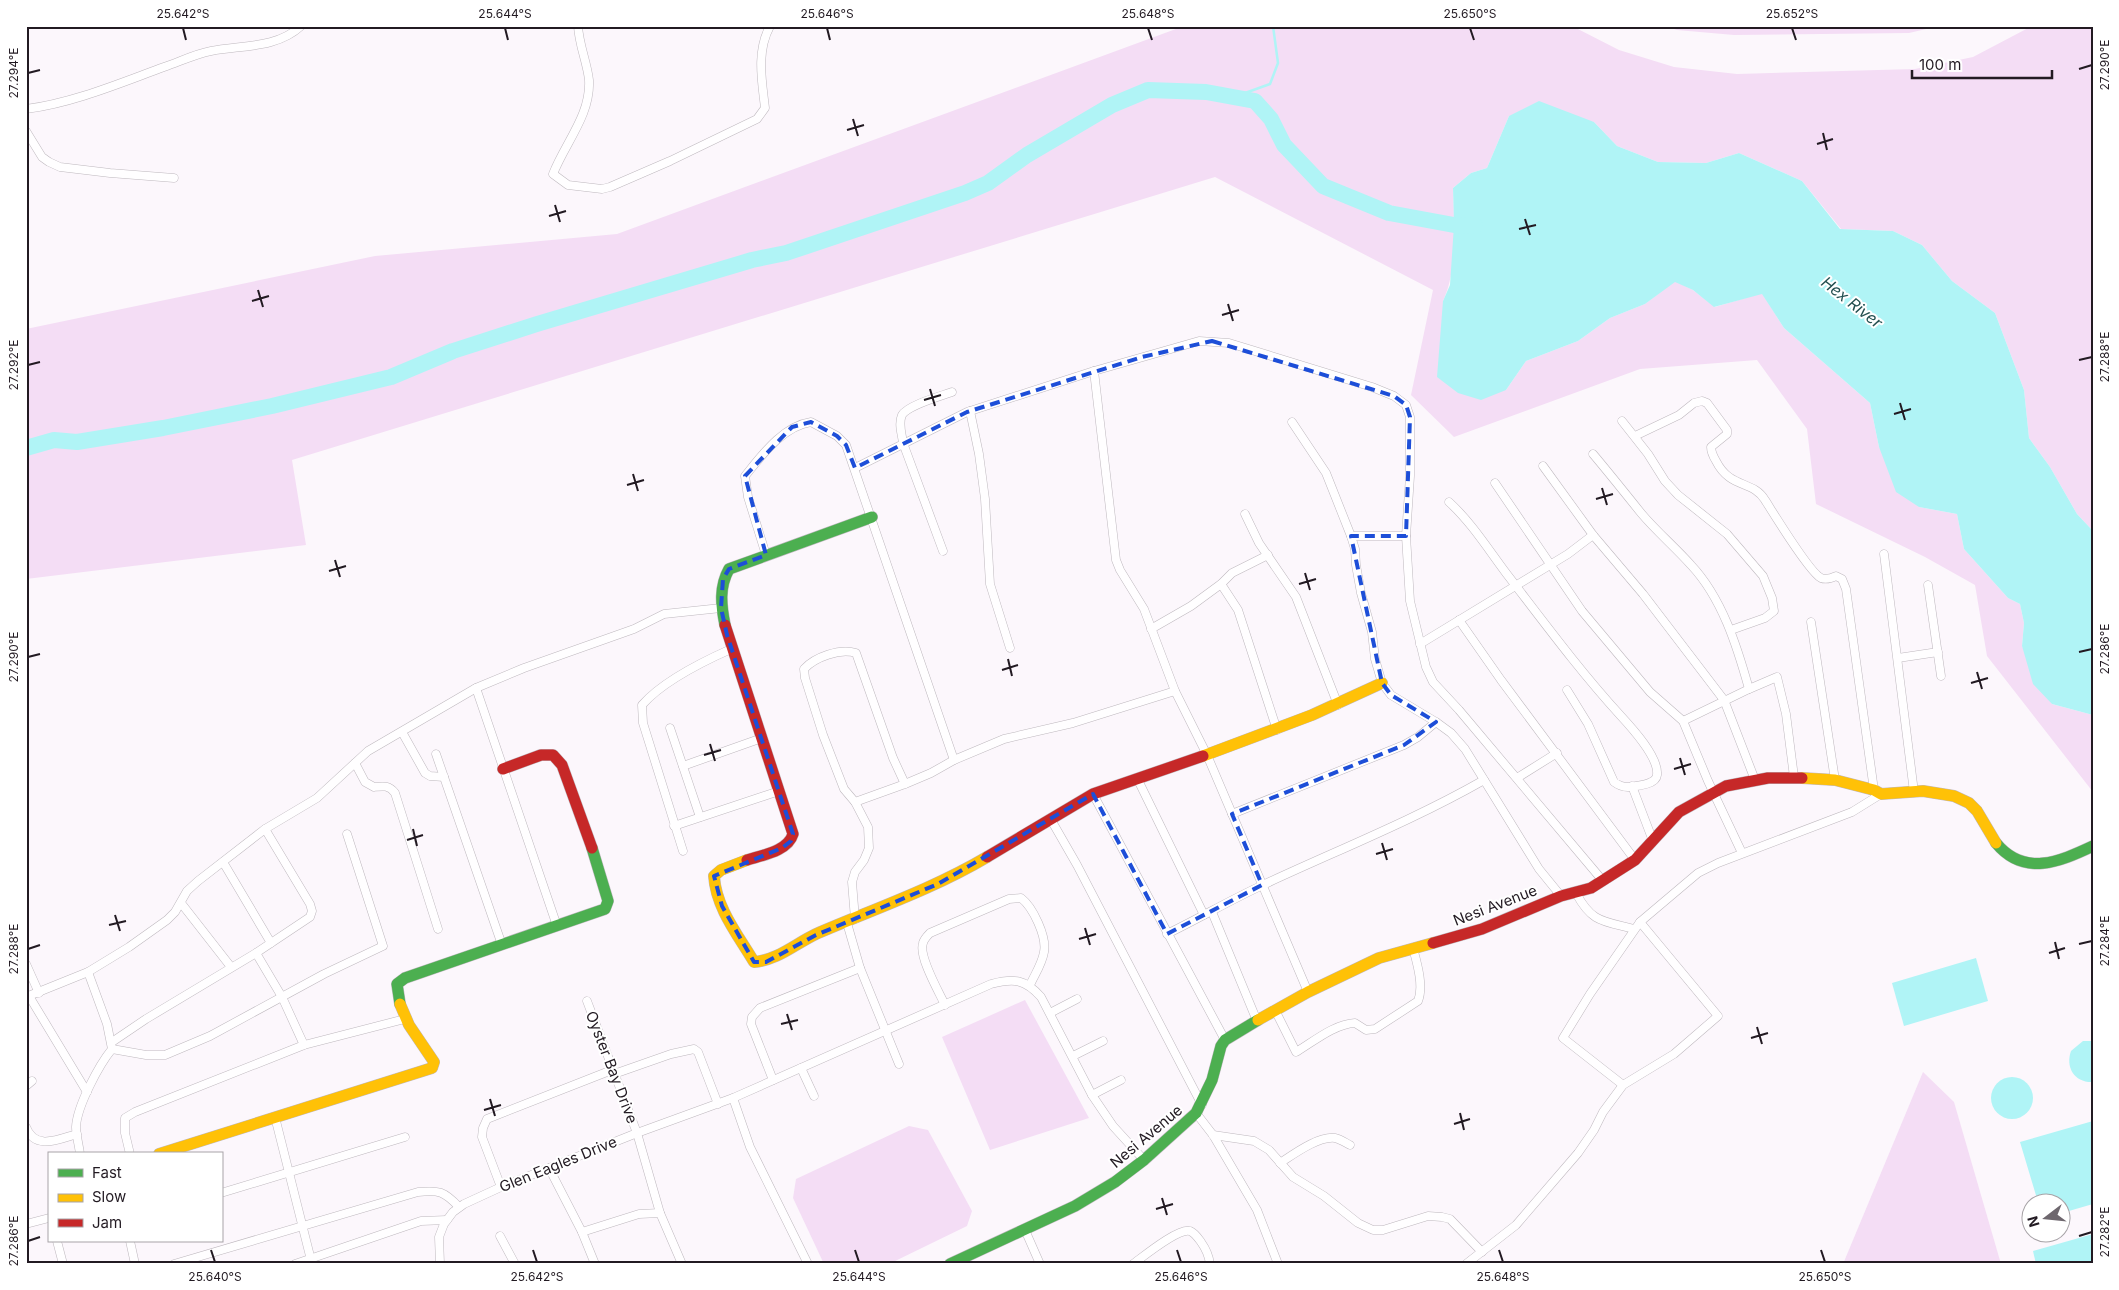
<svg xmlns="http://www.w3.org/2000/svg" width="2119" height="1290" viewBox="0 0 2119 1290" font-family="Inter,sans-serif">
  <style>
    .green { fill: #f4ddf5 }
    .water { fill: #b0f4f6 }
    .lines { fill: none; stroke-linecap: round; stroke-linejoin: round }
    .stream { stroke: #b0f4f6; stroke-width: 2.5 }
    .river { stroke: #b0f4f6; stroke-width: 16 }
    .street-casing { stroke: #beb8be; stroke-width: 9 }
    .fast-casing { stroke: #beb8be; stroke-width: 12 }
    .slow-casing { stroke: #beb8be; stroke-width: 12 }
    .jam-casing { stroke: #beb8be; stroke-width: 12 }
    .street { stroke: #fffeff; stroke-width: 8 }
    .fast { stroke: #4caf50; stroke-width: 11 }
    .slow { stroke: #ffc107; stroke-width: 11 }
    .jam { stroke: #c62828; stroke-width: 11 }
    .marked { fill: none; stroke: #1d4ed8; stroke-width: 4; stroke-dasharray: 10 6; stroke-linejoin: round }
    .ticks { fill: none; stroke: #221a22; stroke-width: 2 }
    .labels { text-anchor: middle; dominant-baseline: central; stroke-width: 4; stroke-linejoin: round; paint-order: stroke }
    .street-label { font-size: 15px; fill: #221a22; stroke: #fff }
    .water-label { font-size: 16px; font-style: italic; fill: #245051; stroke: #fff }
    .neatline { fill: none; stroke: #221a22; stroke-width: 2 }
    .ticks-label { font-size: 12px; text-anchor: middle; fill: #221a22 }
  </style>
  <rect width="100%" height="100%" fill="#fcf7fc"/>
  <g class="green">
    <path d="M1184 26H1572L1619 50 1674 67 1737 74 1915 69 1973 57 2032 26H2093V531L2077 514 2050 467 2029 438 2024 390 1995 313 1952 281 1922 245 1893 231 1841 229 1802 181 1739 153 1706 163 1658 162 1617 146 1594 122 1509 116 1487 168 1471 173 1453 188C1454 223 1458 269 1443 301L1506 390 1526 361 1578 341 1610 318 1645 304 1675 281 1693 290 1715 307 1762 293 1784 328 1870 403 1879 447 1919 507 1957 514 1964 549 2008 598 2020 604 2024 623 2022 646 2052 704 2093 715V792L1987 656 1975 585 1925 557 1816 504 1807 429 1757 360 1640 369 1454 437 1411 395 1433 290 1215 177 292 460 306 545 26 579V329L375 256 617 234Z"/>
    <path d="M1665 26H1939L1909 33 1734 35 1677 30Z"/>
    <path d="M1025 1000 1089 1118 990 1150 942 1037Z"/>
    <path d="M1923 1072 1954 1102 2001 1264H1843Z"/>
    <path d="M909 1126 928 1130 972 1211 967 1226 889 1264H824L793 1198 796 1179Z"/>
  </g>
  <g class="water">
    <path d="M1539 101 1594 122 1617 146 1658 162 1706 163 1739 153 1802 181 1840 229 1893 231 1922 245 1952 281 1995 313 2024 390 2029 438 2050 467 2077 514 2093 531V715L2052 704 2033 684 2022 646 2024 623 2020 604 2008 598 1964 549 1957 514 1919 507 1896 492 1879 447 1870 403 1784 328 1762 294 1714 307 1693 290 1675 282 1645 304 1610 318 1578 341 1526 361 1506 390 1481 400 1458 393 1437 377 1443 301 1450 285 1454 225 1453 188 1471 173 1487 168 1509 116Z"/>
    <path d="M1976 958 1988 1001 1904 1026 1892 983Z"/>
    <path d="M2083 1041H2093V1082C2075 1083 2065 1068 2071 1051Z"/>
    <circle cx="2012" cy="1098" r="21"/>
    <path d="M2093 1121V1204L2062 1213V1202H2038L2020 1142Z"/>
    <path d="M2093 1234V1264H2036L2033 1251Z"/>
  </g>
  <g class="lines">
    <path class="stream" d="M1234 97 1270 84 1278 63 1273 26"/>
    <path class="river" d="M26 448 54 440 77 442 163 428 272 406 391 377 453 351 537 324 752 260 786 253 965 193 988 183 1027 155 1112 105 1148 90 1206 92 1255 101 1271 119 1284 145 1323 186 1389 213 1454 225 1475 226"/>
    <g class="street-casing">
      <g id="street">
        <path d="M578 26C579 45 587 62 589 80 591 115 565 143 553 174L568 185 602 189 610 187 670 161 757 119 765 108C762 81 756 52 770 26"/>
        <path d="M26 109C73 103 120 83 164 67 179 62 195 54 211 51 241 45 276 49 301 26"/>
        <path d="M26 131 42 157 49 162 60 167 110 173 174 178"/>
        <path d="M1094 371 1116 560 1120 570 1144 609 1175 691 1207 755 1308 992"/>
        <path d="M970 411 979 454 985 499 990 584 1010 648"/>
        <path d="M1622 421 1648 454 1665 481 1678 495 1727 534 1763 576 1772 598 1774 611 1765 618 1731 630"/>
        <path d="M1292 422 1326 473 1351 536 1355 549 1356 565 1361 593 1372 632 1375 659 1382 683 1391 695 1436 722 1451 733 1465 749 1539 869 1561 896"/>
        <path d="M1635 436 1679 415 1694 403 1702 401 1707 403 1727 430V434L1711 447C1711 452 1713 456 1716 461 1730 489 1753 480 1765 500 1774 514 1809 572 1821 578 1826 580 1832 578 1836 576L1842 579 1846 589 1874 790"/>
        <path d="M1593 454C1609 473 1625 493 1641 513 1656 531 1675 547 1691 565 1722 598 1737 646 1749 689L1683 721"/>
        <path d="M1543 466 1593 535 1643 594 1724 700 1755 780"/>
        <path d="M855 468 967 412 1094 371 1199 341 1229 343 1372 387 1394 396 1406 405 1410 417V476L1406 536 1410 601 1426 667 1433 682 1459 710 1603 881"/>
        <path d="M1495 483 1582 611 1650 692 1683 721 1708 781 1742 853"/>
        <path d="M1449 502C1471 522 1488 549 1506 573 1543 621 1579 670 1620 715 1632 728 1659 757 1657 775 1656 785 1636 786 1628 787 1622 787 1618 785 1614 782L1588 724 1567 690"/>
        <path d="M1245 514 1259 543 1296 597 1338 705"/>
        <path d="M1351 536H1406"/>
        <path d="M943 551 903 443C902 434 898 424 902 415 908 405 941 396 952 392"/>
        <path d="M1884 554 1914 792"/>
        <path d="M766 555 748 497 745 476C762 455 783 426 811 422L837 436 846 445 954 760"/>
        <path d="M1221 584 1238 610 1277 730"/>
        <path d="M1928 585 1941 676"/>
        <path d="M1459 620 1501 680 1635 860"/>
        <path d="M1811 622 1835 780"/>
        <path d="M1151 629 1191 606 1221 584 1232 573 1268 555"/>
        <path d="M1420 644 1568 554 1593 535"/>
        <path d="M1898 658 1938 652"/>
        <path d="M476 688 557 926"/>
        <path d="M1749 689 1777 677 1786 714 1794 777"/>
        <path d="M670 728 700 817"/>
        <path d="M402 732 425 773 430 776 444 777"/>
        <path d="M436 754 502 945"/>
        <path d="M355 763 365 782 374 787C383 786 389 785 395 793L438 929"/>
        <path d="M683 766 762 738"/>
        <path d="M1137 778 1204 915"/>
        <path d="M1517 778 1557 753"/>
        <path d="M1632 786 1653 841"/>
        <path d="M1093 794 1225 1040"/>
        <path d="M855 802 905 784 931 773 954 760 1004 739 1073 723 1175 691"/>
        <path d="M1232 814 1404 745 1418 737 1436 722"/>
        <path d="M1050 818 1077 865 1202 1105"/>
        <path d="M674 826 779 791"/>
        <path d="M683 851 643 723 642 705C662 682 704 661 731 649"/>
        <path d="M223 862 271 943"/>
        <path d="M1576 893C1592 923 1603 921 1634 929"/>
        <path d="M181 903 231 967"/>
        <path d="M1212 912 1257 1021"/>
        <path d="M855 919 852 882 855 872 864 860 869 848 868 827 855 802 844 789 823 735 805 678 804 669C815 657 840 648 856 653L893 758 905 784"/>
        <path d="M847 923 860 968"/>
        <path d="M1167 934C1200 918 1232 899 1265 884 1338 850 1414 820 1484 780"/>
        <path d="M256 953 282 997 304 1045"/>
        <path d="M26 964 39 993"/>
        <path d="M29 996 87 1092"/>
        <path d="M26 997 88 972 129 947 167 920 175 912 187 891 198 881 265 829 317 798 368 751 476 688 524 668 634 629 664 614 721 608"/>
        <path d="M587 1001 637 1133 660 1213"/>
        <path d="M945 1005C939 992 918 956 923 943 924 939 927 936 930 933L1009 899 1021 898C1033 907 1047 937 1044 952 1042 964 1035 974 1030 985"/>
        <path d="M1275 1010 1296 1052C1313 1042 1334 1024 1355 1023L1366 1030 1375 1029 1418 1001C1424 986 1417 963 1413 948"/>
        <path d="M1050 1013 1077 999"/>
        <path d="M112 1042 146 1019 256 953 310 917 312 911 310 904 265 829"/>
        <path d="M112 1049 146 1055H165L210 1036 324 974 383 946 347 834"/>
        <path d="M1073 1056 1103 1041"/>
        <path d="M801 1068 814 1096"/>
        <path d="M614 1074 671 1054 694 1049 698 1052 718 1104"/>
        <path d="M773 1080 751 1024 752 1017 760 1008 860 968 899 1064"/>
        <path d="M1623 1085 1563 1038 1590 994 1640 922 1698 873 1718 863 1852 812 1881 794"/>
        <path d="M26 1086 32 1081"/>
        <path d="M1092 1095 1121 1080"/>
        <path d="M733 1098 750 1147 808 1264"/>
        <path d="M1196 1113 1213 1135 1257 1210 1278 1264"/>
        <path d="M275 1117 311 1260"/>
        <path d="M26 1127C35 1151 59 1139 77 1134"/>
        <path d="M1213 1135 1254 1141 1269 1150 1293 1177 1324 1196 1358 1223 1373 1230H1383L1428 1216 1442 1217 1450 1219 1482 1252"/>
        <path d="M80 1154C79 1145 76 1135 76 1127 77 1106 99 1065 112 1049L107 1024 88 972"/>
        <path d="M130 1154 125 1133V1118L135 1112 304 1045 405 1019"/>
        <path d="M1280 1163C1294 1154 1318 1136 1335 1138 1340 1139 1346 1143 1350 1145"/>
        <path d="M549 1168 582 1232 595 1264"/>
        <path d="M501 1187 482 1137 483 1128 487 1119 612 1070"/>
        <path d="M221 1193 405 1137"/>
        <path d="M26 1224 49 1218"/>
        <path d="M1025 1230 1040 1264"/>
        <path d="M582 1232 639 1214 660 1213 682 1264"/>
        <path d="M500 1236 515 1264"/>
        <path d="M57 1241 63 1264"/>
        <path d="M130 1241 135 1264"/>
        <path d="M174 1264 418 1192C439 1190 444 1191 459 1207"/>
        <path d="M295 1264 421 1221 447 1220"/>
        <path d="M440 1264 439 1237 444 1224 453 1212 464 1204 501 1187 637 1133 733 1098 991 984C1014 978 1025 979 1041 997L1092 1095 1113 1126 1144 1160"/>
        <path d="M1133 1264C1144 1256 1178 1228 1190 1231 1195 1233 1198 1238 1201 1242 1206 1249 1209 1256 1210 1264"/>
        <path d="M1466 1264 1516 1225 1578 1153 1594 1130 1603 1112 1623 1085 1674 1054 1718 1016 1640 922"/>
      </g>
    </g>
    <g class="fast-casing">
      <g id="fast">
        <path d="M725 625C721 605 719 587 729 569L872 517"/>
        <path d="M1996 843C2024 877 2059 862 2093 846"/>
        <path d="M400 1004 397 984 405 978 605 909 608 901 592 848"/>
        <path d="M950 1264 1075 1206 1115 1182 1144 1160 1196 1113 1212 1080 1221 1046 1225 1040 1258 1020"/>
      </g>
    </g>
    <g class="slow-casing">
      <g id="slow">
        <path d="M1203 756 1312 715 1382 683"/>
        <path d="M1802 778 1835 780 1874 790 1881 794 1923 791 1954 796 1969 803 1977 811 1996 843"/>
        <path d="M747 860 721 870 714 876C716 908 738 935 754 962 778 960 795 944 816 934 874 909 933 889 987 857"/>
        <path d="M1258 1020 1308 992 1379 958 1433 943"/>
        <path d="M159 1154 432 1068 434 1062 409 1025 400 1004"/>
      </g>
    </g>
    <g class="jam-casing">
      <g id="jam">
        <path d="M725 625 793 834C788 851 763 855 747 860"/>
        <path d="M503 769 541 755H553L562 765 592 848"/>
        <path d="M987 857 1093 794 1203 756"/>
        <path d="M1433 943 1482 929 1561 896 1591 888 1635 860 1679 812 1726 786 1768 778H1802"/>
      </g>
    </g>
    <use href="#street" class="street"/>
    <use href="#fast" class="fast"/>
    <use href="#slow" class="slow"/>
    <use href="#jam" class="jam"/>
  </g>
  <path class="marked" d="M1212 341 1394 396 1406 405 1410 417 1406 536H1351L1382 683 1391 695 1436 722 1404 745 1232 814 1262 885 1167 934 1093 794 938 884 816 935 766 962H754L722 906 714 876 782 848 791 841 793 834 727 635 721 608 723 579 729 569 766 555 745 476 792 427 811 422 837 436 846 445 855 468 967 412 1142 357Z"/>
  <path class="ticks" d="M183 28 186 40M505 28 508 40M827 28 830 40M1148 28 1152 40M1470 28 1474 40M1792 28 1796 40M2079 69 2092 65M28 73 40 70M853 119 858 136M847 130 864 125M1823 133 1827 150M1817 144 1833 139M555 205 560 222M549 216 566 211M1525 219 1530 235M1519 229 1536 225M258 290 263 307M252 301 269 296M1228 304 1233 321M1222 315 1239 310M2079 360 2092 357M28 365 40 362M930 389 935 406M924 400 941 395M1900 403 1905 420M1894 414 1911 409M633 474 638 491M627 485 644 480M1602 488 1607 505M1596 499 1613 494M335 560 340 577M329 571 346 566M1305 573 1310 590M1299 584 1316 579M2079 652 2092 649M28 657 40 654M1008 659 1012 676M1002 670 1018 665M1977 672 1982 689M1971 683 1988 678M710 744 715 761M704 755 721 750M1680 758 1685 775M1674 769 1691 764M413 829 417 846M407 840 423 835M1382 843 1387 860M1376 854 1393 849M115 915 120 931M109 925 126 921M1085 928 1090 945M1079 939 1096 934M2055 942 2059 959M2079 944 2092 941M28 949 40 945M2049 953 2065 948M787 1014 792 1030M781 1024 798 1020M1757 1027 1762 1044M1751 1038 1768 1033M490 1099 495 1116M484 1110 501 1105M1460 1113 1464 1130M1454 1124 1470 1119M1162 1198 1167 1215M1156 1209 1173 1204M2079 1236 2092 1232M28 1241 40 1237M211 1250 215 1262M533 1250 537 1262M855 1250 859 1262M1177 1250 1181 1262M1499 1250 1503 1262M1821 1250 1825 1262"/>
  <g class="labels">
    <g class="street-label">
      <text transform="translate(1495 905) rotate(-21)">Nesi Avenue</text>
      <text transform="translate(612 1067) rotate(69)">Oyster Bay Drive</text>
      <text transform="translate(1146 1136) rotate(-40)">Nesi Avenue</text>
      <text transform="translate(558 1164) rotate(-22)">Glen Eagles Drive</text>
    </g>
    <g class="water-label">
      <text transform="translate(1852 302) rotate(38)">Hex River</text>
    </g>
  </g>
  <rect width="2119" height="1290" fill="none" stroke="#ffffff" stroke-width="55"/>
  <rect x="48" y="1152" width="175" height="90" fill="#ffffff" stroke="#a7a3a7"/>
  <rect x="58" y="1169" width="25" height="8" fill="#4caf50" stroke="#a7a3a7"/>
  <text x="92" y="1178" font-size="15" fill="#221a22">Fast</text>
  <rect x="58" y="1194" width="25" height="8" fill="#ffc107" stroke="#a7a3a7"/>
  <text x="92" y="1202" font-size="15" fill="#221a22">Slow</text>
  <rect x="58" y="1219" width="25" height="8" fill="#c62828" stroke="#a7a3a7"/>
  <text x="92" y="1228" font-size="15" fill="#221a22">Jam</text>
  <g transform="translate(2046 1218) rotate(254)"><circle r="24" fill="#ffffff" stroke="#a7a3a7"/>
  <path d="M0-4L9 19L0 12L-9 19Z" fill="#6e676e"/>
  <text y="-8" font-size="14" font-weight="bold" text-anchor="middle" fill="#221a22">N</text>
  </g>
  <path d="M1912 70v8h140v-8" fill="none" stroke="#221a22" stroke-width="2.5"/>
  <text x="1919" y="70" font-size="15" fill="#221a22" stroke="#ffffff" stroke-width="4" paint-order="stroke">100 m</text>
  <rect x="28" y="28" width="2064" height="1234" class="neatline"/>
  <g class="ticks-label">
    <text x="183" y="18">25.642°S</text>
    <text x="505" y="18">25.644°S</text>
    <text x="827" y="18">25.646°S</text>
    <text x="1148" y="18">25.648°S</text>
    <text x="1470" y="18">25.650°S</text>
    <text x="1792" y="18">25.652°S</text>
    <text transform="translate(2105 65) rotate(-90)" y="4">27.290°E</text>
    <text transform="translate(14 73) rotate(-90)" y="4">27.294°E</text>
    <text transform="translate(2105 357) rotate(-90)" y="4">27.288°E</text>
    <text transform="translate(14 365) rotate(-90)" y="4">27.292°E</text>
    <text transform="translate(2105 649) rotate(-90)" y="4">27.286°E</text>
    <text transform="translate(14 657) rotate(-90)" y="4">27.290°E</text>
    <text transform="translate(2105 941) rotate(-90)" y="4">27.284°E</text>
    <text transform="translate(14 949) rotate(-90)" y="4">27.288°E</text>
    <text transform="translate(2105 1232) rotate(-90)" y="4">27.282°E</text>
    <text transform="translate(14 1241) rotate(-90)" y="4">27.286°E</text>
    <text x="215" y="1281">25.640°S</text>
    <text x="537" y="1281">25.642°S</text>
    <text x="859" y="1281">25.644°S</text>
    <text x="1181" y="1281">25.646°S</text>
    <text x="1503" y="1281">25.648°S</text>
    <text x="1825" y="1281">25.650°S</text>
  </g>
</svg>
